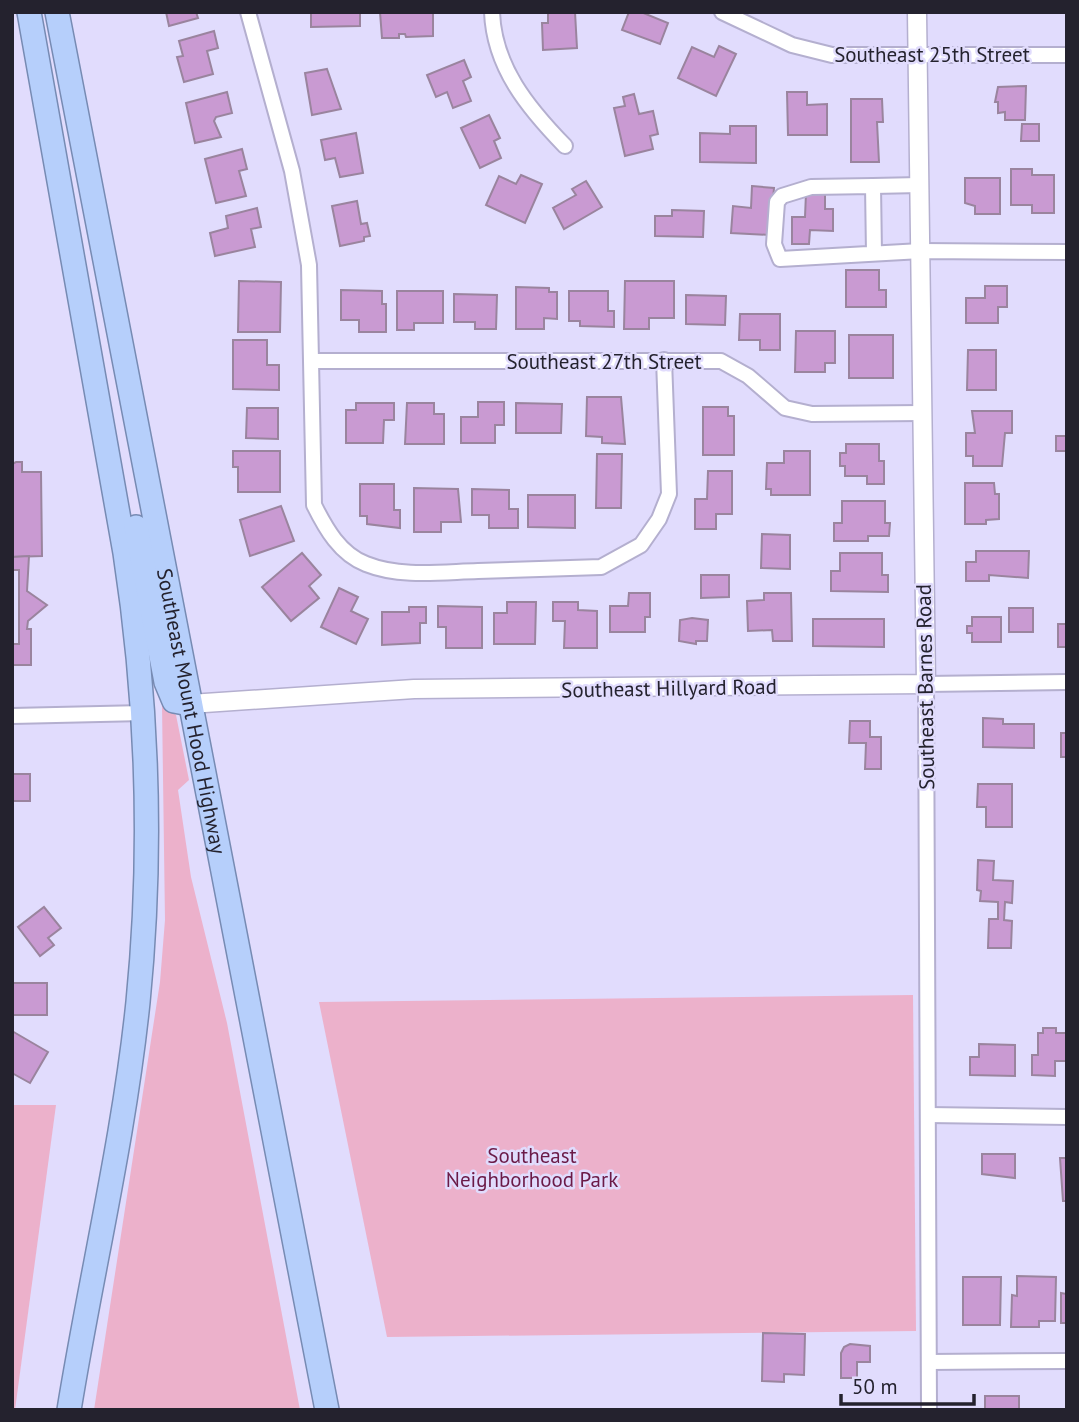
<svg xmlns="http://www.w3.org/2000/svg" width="1079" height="1422" viewBox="0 0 1079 1422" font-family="'PT Sans',sans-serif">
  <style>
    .green { fill: #ecb1cb }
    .building { fill: #c99ad2; stroke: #9a849e; stroke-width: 2 }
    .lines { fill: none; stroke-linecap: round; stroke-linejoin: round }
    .minor-casing { stroke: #b4afcf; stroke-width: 18 }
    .tertiary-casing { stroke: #b4afcf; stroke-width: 21 }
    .trunk-casing { stroke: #778bb3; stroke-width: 26 }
    .minor { stroke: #fff; stroke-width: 14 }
    .tertiary { stroke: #fff; stroke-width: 18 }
    .trunk { stroke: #b6cffb; stroke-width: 23 }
    .labels { text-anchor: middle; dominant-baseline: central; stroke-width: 5; stroke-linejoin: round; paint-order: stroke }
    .street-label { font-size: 21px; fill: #24222e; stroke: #e1dcfd }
    .park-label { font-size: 21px; fill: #6b1a47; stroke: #e1dcfd }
  </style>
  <rect width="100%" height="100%" fill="#e1dcfd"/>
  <g class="green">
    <path d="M162 705 176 715 189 780 178 790 191 877 227 1023 300 1410H94L160 982 165 920Z"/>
    <path d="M913 995 916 1331 387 1337 319 1002Z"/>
    <path d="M12 1105H56L15 1410H12Z"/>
  </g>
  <g class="building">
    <path d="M166 12H196L198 18 169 26Z"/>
    <path d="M311 12H360V26L311 27Z"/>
    <path d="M380 12H433V36L406 37 405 34H399V38H382Z"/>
    <path d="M548 12H575L577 48 543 50 542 23H548Z"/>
    <path d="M629 12H641L668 23 660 44 622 30Z"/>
    <path d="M214 31 218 48 207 51 213 74 184 82 177 57 183 56 179 41Z"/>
    <path d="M719 46 736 54 716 96 678 78 692 47 714 57Z"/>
    <path d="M464 60 471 77 463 81 471 101 453 108 447 92 436 97 427 75Z"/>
    <path d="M327 69 341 109 312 115 305 73Z"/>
    <path d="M1026 86 1025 120H1005V112L998 113V102H995L998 87Z"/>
    <path d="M227 92 232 113 216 117 214 121 221 137 195 143 186 103Z"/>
    <path d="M787 92H807V105L827 104V135H788Z"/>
    <path d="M634 94 639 114 653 111 658 134 650 136 653 149 625 156 614 108 625 106 623 97Z"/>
    <path d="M851 99H882L883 122H877L879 162H851Z"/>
    <path d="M489 115 500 138 494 141 501 158 480 168 461 128Z"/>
    <path d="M1022 124H1039V141H1021Z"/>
    <path d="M730 126H756V163L700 162V133L730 134Z"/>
    <path d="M356 133 363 173 340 177 335 158 325 160 321 140Z"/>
    <path d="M242 149 247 169 239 171 246 196 216 203 205 159Z"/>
    <path d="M1011 169H1032V175H1054V213H1032V205H1011Z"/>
    <path d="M521 175 542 184 525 223 486 205 499 176 516 184Z"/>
    <path d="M965 178H1000V214H975V206L965 203Z"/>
    <path d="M586 181 602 207 564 229 553 208 576 195 572 189Z"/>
    <path d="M752 186 774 188 770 235 731 233 733 206 751 208Z"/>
    <path d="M806 193H825V209H833V231L810 230 809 244H792V217H805Z"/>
    <path d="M357 201 361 224 367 223 370 236 364 237V241L340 246 332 206Z"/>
    <path d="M257 208 261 227 251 229 255 247 215 256 210 233 228 228 226 216Z"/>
    <path d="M672 210 704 211 703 237 655 236V216H672Z"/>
    <path d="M846 270H879V290H886V307H846Z"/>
    <path d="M239 281 281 282 280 332H238Z"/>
    <path d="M625 281H674V318H649V329H624Z"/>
    <path d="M985 286H1007V307H998V323H966V298H985Z"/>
    <path d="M516 287 549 288V292H557V319L544 318V329H516Z"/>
    <path d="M341 290 382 291V304H386V332H359V320H341Z"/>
    <path d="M397 291H443V323H414V330H397Z"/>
    <path d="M569 291H608V311H614V327L580 326V321H569Z"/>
    <path d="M454 294 497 295 496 329H475V322H454Z"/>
    <path d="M686 295 726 296 725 325 686 324Z"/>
    <path d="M740 314H780V350H760V340H739Z"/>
    <path d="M796 331H835V363H825V372H795Z"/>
    <rect x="849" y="335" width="44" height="43"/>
    <path d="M233 340H267V365H279V390L233 389Z"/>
    <path d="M968 350H996V390H967Z"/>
    <path d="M587 397H621L625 444 602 443V437L586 436Z"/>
    <path d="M478 402H504V425H495V443H461V417H478Z"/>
    <path d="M356 403H394V420H384L383 443H346V410H356Z"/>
    <path d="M407 403H434V414H444V444H405Z"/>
    <path d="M516 403 562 404 561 433H516Z"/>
    <path d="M703 407H728V416H734V455H703Z"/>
    <path d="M247 408H278V439L246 438Z"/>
    <path d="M972 411H1012V433H1005L1002 466H973V456H966V433H975Z"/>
    <path d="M1056 436H1067V481L1066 451H1056Z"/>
    <path d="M846 444H879V461H884V484H867V476H845V466H840V453H846Z"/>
    <path d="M233 451H280V492H238V467H233Z"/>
    <path d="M784 451H810V495H771V489H766L767 463H784Z"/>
    <path d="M597 454H622L621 508H596Z"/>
    <path d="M16 462H22V472H41L42 556 12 557V464Z"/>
    <path d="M708 471H732V514H716V529H695V499H707Z"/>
    <path d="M965 483H994L995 494H999V519L986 520V524H965Z"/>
    <path d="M360 484H394V510H400V528L367 524V516H360Z"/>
    <path d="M414 488 458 489 461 522H441V532H414Z"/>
    <path d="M472 489 509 490V509H518V528H489V515H472Z"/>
    <path d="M528 495H575V528L528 527Z"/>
    <path d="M842 501H885V523H890L889 536H868V541H834V523H842Z"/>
    <path d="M281 506 294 541 250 556 240 520Z"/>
    <path d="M762 534 790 535V569L761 568Z"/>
    <path d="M976 551H1029L1028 578 989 575V581H966V562H976Z"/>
    <path d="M302 553 321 575 309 586 319 598 291 621 262 587Z"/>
    <path d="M840 553H882V575H888V592L831 591V571H840Z"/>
    <path d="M29 556 27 591 47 605 28 621 27 629H31V665H12V644H19V570H12V557Z"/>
    <path d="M701 575H729V597L701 598Z"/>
    <path d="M339 588 358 597 351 611 368 619 356 644 321 627Z"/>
    <path d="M629 593H650V617H645V632H610V606H628Z"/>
    <path d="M764 593H791L792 641H773L772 630 748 631 747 601 764 600Z"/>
    <path d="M507 602H536L535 644H494V613H507Z"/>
    <path d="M553 602H578V610L597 611V648H564L565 621H553Z"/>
    <path d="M438 606 482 607V648H446V627H438Z"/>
    <path d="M409 607H426V623H420V643L382 645V612H409Z"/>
    <rect x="1009" y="608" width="24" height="24"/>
    <path d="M972 617H1001V642H972V633H967V626H972Z"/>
    <path d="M692 618 708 620 707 641H696V644L679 641 680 620Z"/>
    <path d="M813 619H884V647L813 646Z"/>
    <rect x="1058" y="624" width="9" height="23"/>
    <path d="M983 718 1003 719V724H1034V748L983 747Z"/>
    <path d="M850 721H870V737H881V769H865L866 743H849Z"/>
    <rect x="1061" y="733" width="6" height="24"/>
    <rect x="12" y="774" width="18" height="27"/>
    <path d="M978 784H1012V827H986V807H977Z"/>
    <path d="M978 860 994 861 993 880 1013 881 1012 903 1005 902 1004 920 1012 921 1011 948H988L989 919H998V902L980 901 981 891 977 890Z"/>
    <path d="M44 907 61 928 48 938 54 945 40 956 18 927Z"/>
    <rect x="12" y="983" width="35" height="32"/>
    <path d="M1043 1028H1056V1033H1067V1061H1055V1076L1032 1075V1055H1038V1033H1043Z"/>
    <path d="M12 1031 48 1052 30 1083 12 1073Z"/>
    <path d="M979 1044 1015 1045V1076L970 1075V1057H979Z"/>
    <path d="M982 1154H1015V1178L982 1174Z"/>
    <path d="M1060 1158H1067V1201H1063Z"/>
    <path d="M1017 1276 1056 1277 1055 1321H1039V1327H1011L1012 1295 1017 1296Z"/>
    <path d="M963 1277H1001L1000 1325H963Z"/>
    <path d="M1061 1293 1067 1294V1323H1061Z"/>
    <path d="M763 1333 805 1334 804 1375 784 1374V1382L762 1381Z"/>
    <path d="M850 1344 870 1346V1362H857V1378H841V1353L844 1347Z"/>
    <rect x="985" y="1396" width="34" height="14"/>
  </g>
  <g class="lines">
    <g class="minor-casing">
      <g id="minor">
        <path d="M248 12 292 171 309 265 314 505C326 529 340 554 366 564 401 578 442 572 478 571 519 570 560 568 601 567L641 545 659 519 669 494 664 360"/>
        <path d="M492 12C494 67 528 108 565 146"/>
        <path d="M722 12 792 45 832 55H1067"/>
        <path d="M873 186 920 185"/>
        <path d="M874 254 873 186 811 187 782 196 777 202 774 244 780 259 921 251 1067 252"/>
        <path d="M312 361H721L748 376 785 408 812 414 922 413"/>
        <path d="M12 716 144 713"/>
        <path d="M928 1115 1067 1117"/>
        <path d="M929 1362 1067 1361"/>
        <path d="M929 1410 926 684 1067 682"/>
      </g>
    </g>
    <g class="tertiary-casing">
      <path id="tertiary" d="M190 704 414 689 926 684 917 12"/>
    </g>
    <g class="trunk-casing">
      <g id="trunk">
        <path d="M29 12 125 553C148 703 153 851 138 1002 124 1139 91 1274 69 1410"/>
        <path id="s1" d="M57 12 327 1410"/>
        <path d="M136 527 166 682 174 701 190 704"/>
      </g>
    </g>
    <use href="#minor" class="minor"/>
    <use href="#tertiary" class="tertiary"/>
    <use href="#trunk" class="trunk"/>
  </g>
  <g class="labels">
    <g class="street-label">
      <text x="932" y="54">Southeast 25th Street</text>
      <text x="604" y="361">Southeast 27th Street</text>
      <text transform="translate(925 687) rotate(-91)">Southeast Barnes Road</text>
      <text transform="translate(669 688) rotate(-1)">Southeast Hillyard Road</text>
      <text stroke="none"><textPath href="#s1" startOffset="712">Southeast Mount Hood Highway</textPath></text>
    </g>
    <g class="park-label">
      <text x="532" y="1155">Southeast<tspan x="532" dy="24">Neighborhood Park</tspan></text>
    </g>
  </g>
  <rect width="1079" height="1422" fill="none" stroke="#24222e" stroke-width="28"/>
  <path d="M841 1394v10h133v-10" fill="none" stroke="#24222e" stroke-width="3.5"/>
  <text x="852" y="1394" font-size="21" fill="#24222e" stroke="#e1dcfd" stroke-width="5" paint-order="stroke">50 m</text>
</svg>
